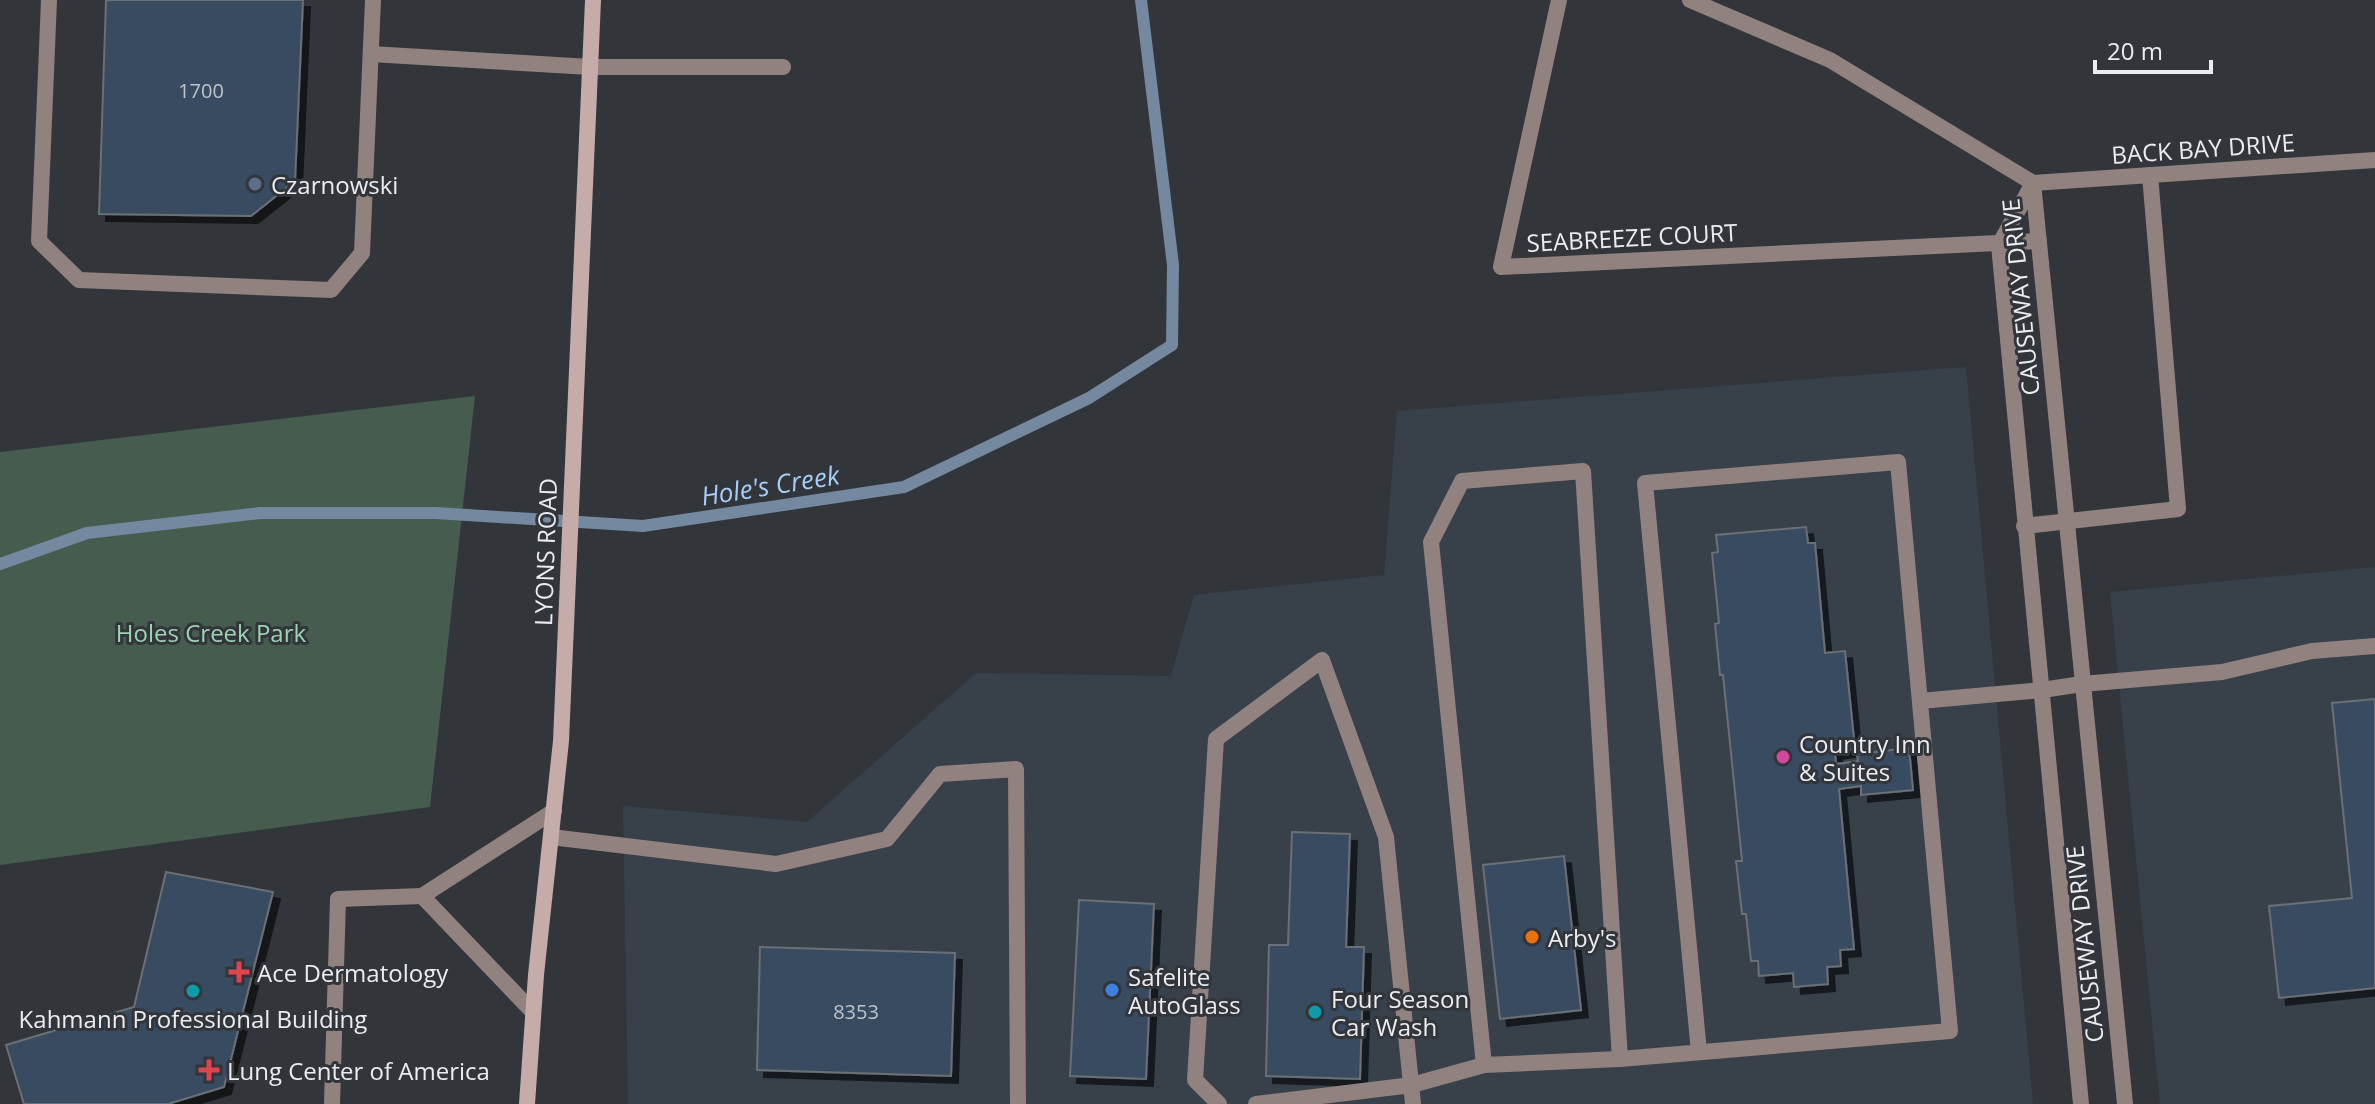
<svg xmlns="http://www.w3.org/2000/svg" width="2375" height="1104" viewBox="0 0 2375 1104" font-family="'Open Sans',sans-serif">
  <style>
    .built { fill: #38414a }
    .green { fill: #455c4f }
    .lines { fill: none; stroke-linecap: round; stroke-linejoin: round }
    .stream { stroke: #7488a0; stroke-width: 12 }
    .building { fill: #384c61; stroke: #6a6f74; stroke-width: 2; filter: url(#shadow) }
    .service { stroke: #91827f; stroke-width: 16 }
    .minor { stroke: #91827f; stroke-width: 16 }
    .secondary { stroke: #c5aca8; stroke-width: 16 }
    .service-dot { fill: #5c6f8a; stroke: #32363b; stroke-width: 3 }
    .hotel-dot { fill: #d1479c; stroke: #32363b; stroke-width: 3 }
    .food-dot { fill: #e8710a; stroke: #32363b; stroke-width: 3 }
    .health-dot { fill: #e0444e; stroke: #32363b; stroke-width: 3 }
    .shop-dot { fill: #3f7fe0; stroke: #32363b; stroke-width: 3 }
    .culture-dot { fill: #0f9aa8; stroke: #32363b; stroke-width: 3 }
    .labels { text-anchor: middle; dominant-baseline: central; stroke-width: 6; stroke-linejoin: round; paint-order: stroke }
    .number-label { font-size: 20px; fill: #bec4cc }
    .street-label { font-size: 24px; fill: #eaecef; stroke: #32363b }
    .poi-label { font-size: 24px; fill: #eaecef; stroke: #32363b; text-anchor: start }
    .park-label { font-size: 24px; fill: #9bd3b3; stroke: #32363b }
    .water-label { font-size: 26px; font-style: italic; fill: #a8cdf9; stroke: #32363b }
  </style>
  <defs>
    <filter id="shadow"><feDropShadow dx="7" dy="7" stdDeviation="0" flood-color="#0009"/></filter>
  </defs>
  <rect width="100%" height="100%" fill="#32363b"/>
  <g class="built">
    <path d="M1966 367 2033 1104H628L623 806 807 822 976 673 1171 676 1194 595 1384 575 1397 411Z"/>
    <path d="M2375 567V1104H2160L2110 592Z"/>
  </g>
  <path class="green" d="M475 396 430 807 0 865V452Z"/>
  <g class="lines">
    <path class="stream" d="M0 564 87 533 260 513H436L643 526 904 487 1089 398 1172 345 1173 265 1141 0"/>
  </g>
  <g class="building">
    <path d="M106 0H303L295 181 251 216 99 214Z"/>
    <path d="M1806 527 1808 543H1815L1825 653 1845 651 1855 749 1835 752 1836 764 1858 761 1857 754 1909 748 1913 790 1861 795V786L1839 789 1854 949 1840 950 1841 966 1827 967 1828 984 1794 987 1793 973 1759 976 1758 961H1751L1746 914H1742L1736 861H1742L1723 675H1720L1715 624 1719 623 1712 553 1718 552 1716 535Z"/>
    <path d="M2375 699V988L2279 998 2269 906 2352 898 2332 703Z"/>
    <path d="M1292 832 1350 834 1346 947H1364L1360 1079 1266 1076 1269 945H1288Z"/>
    <path d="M1564 856 1581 1010 1500 1019 1483 865Z"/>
    <path d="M166 872 273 892 224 1087 168 1104H24L6 1045 134 1007Z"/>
    <path d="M1079 900 1154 904 1146 1079 1070 1076Z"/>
    <path d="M760 947 955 953 951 1076 757 1070Z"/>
  </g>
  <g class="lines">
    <g class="service">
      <path d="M49 0 39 241 79 280 331 290 362 253 373 0"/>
      <path d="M371 54 590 67H783"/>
      <path d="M2024 526 2178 509 2150 175"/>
      <path d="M2082 684 2222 672 2312 651 2375 646"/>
      <path d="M1920 701 2042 690"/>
      <path d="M551 837 776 864 887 839 940 774 1016 769 1018 1104"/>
      <path d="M533 1012 422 896 554 811"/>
      <path d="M1484 1065 1431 542 1462 481 1583 471 1620 1059"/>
      <path d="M332 1104 338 899 422 896"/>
      <path d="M1219 1104 1195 1080 1216 739 1322 660 1386 837 1413 1104"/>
      <path d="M1256 1104 1412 1085 1484 1065 1620 1059 1950 1031 1898 462 1645 483 1699 1052"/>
    </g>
    <g class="minor">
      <path d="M1559 0 1501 267 2039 241"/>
      <path d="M1690 0 1830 60 2033 183"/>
      <path d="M2033 183 1999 245 2081 1104"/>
      <path d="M2033 183 2125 1104"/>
      <path d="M2033 183 2375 160"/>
      <path d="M2042 690 2082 684"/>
    </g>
    <path class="secondary" d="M527 1104 536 975 561 741 593 0"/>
  </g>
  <circle class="service-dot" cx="255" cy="184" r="8"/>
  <circle class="hotel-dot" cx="1783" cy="757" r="8"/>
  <circle class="food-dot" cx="1532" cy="937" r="8"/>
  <g class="health-dot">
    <path d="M235 960h8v8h8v8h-8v8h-8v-8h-8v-8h8z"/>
    <path d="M205 1058h8v8h8v8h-8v8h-8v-8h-8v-8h8z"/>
  </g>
  <circle class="shop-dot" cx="1112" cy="990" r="8"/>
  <g class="culture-dot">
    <circle cx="193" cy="991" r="8"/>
    <circle cx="1315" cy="1012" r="8"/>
  </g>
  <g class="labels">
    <g class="number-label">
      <text x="201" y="90">1700</text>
      <text x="856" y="1011">8353</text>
    </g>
    <g class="street-label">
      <text transform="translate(2203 148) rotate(-4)">BACK BAY DRIVE</text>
      <text transform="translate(1632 237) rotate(-3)">SEABREEZE COURT</text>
      <text transform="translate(2020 297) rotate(-96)">CAUSEWAY DRIVE</text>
      <text transform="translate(545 552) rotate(-88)">LYONS ROAD</text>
      <text transform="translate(2084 944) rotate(-96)">CAUSEWAY DRIVE</text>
    </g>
    <g class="poi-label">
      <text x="271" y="184">Czarnowski</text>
      <text x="1799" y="743">Country Inn<tspan x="1799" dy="28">&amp; Suites</tspan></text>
      <text x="1548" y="937">Arby's</text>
      <text x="257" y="972">Ace Dermatology</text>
      <text x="1128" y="976">Safelite<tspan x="1128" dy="28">AutoGlass</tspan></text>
      <text x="1331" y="998">Four Season<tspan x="1331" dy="28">Car Wash</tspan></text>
      <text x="193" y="1018" text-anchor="middle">Kahmann Professional Building</text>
      <text x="227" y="1070">Lung Center of America</text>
    </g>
    <g class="park-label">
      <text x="211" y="632">Holes Creek Park</text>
    </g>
    <g class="water-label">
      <text transform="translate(770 485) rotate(-9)">Hole's Creek</text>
    </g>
  </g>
  <path d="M2095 60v12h116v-12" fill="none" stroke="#eaecef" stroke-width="4"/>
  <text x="2107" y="60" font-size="24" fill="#eaecef" stroke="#32363b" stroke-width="6" paint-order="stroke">20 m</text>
</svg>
